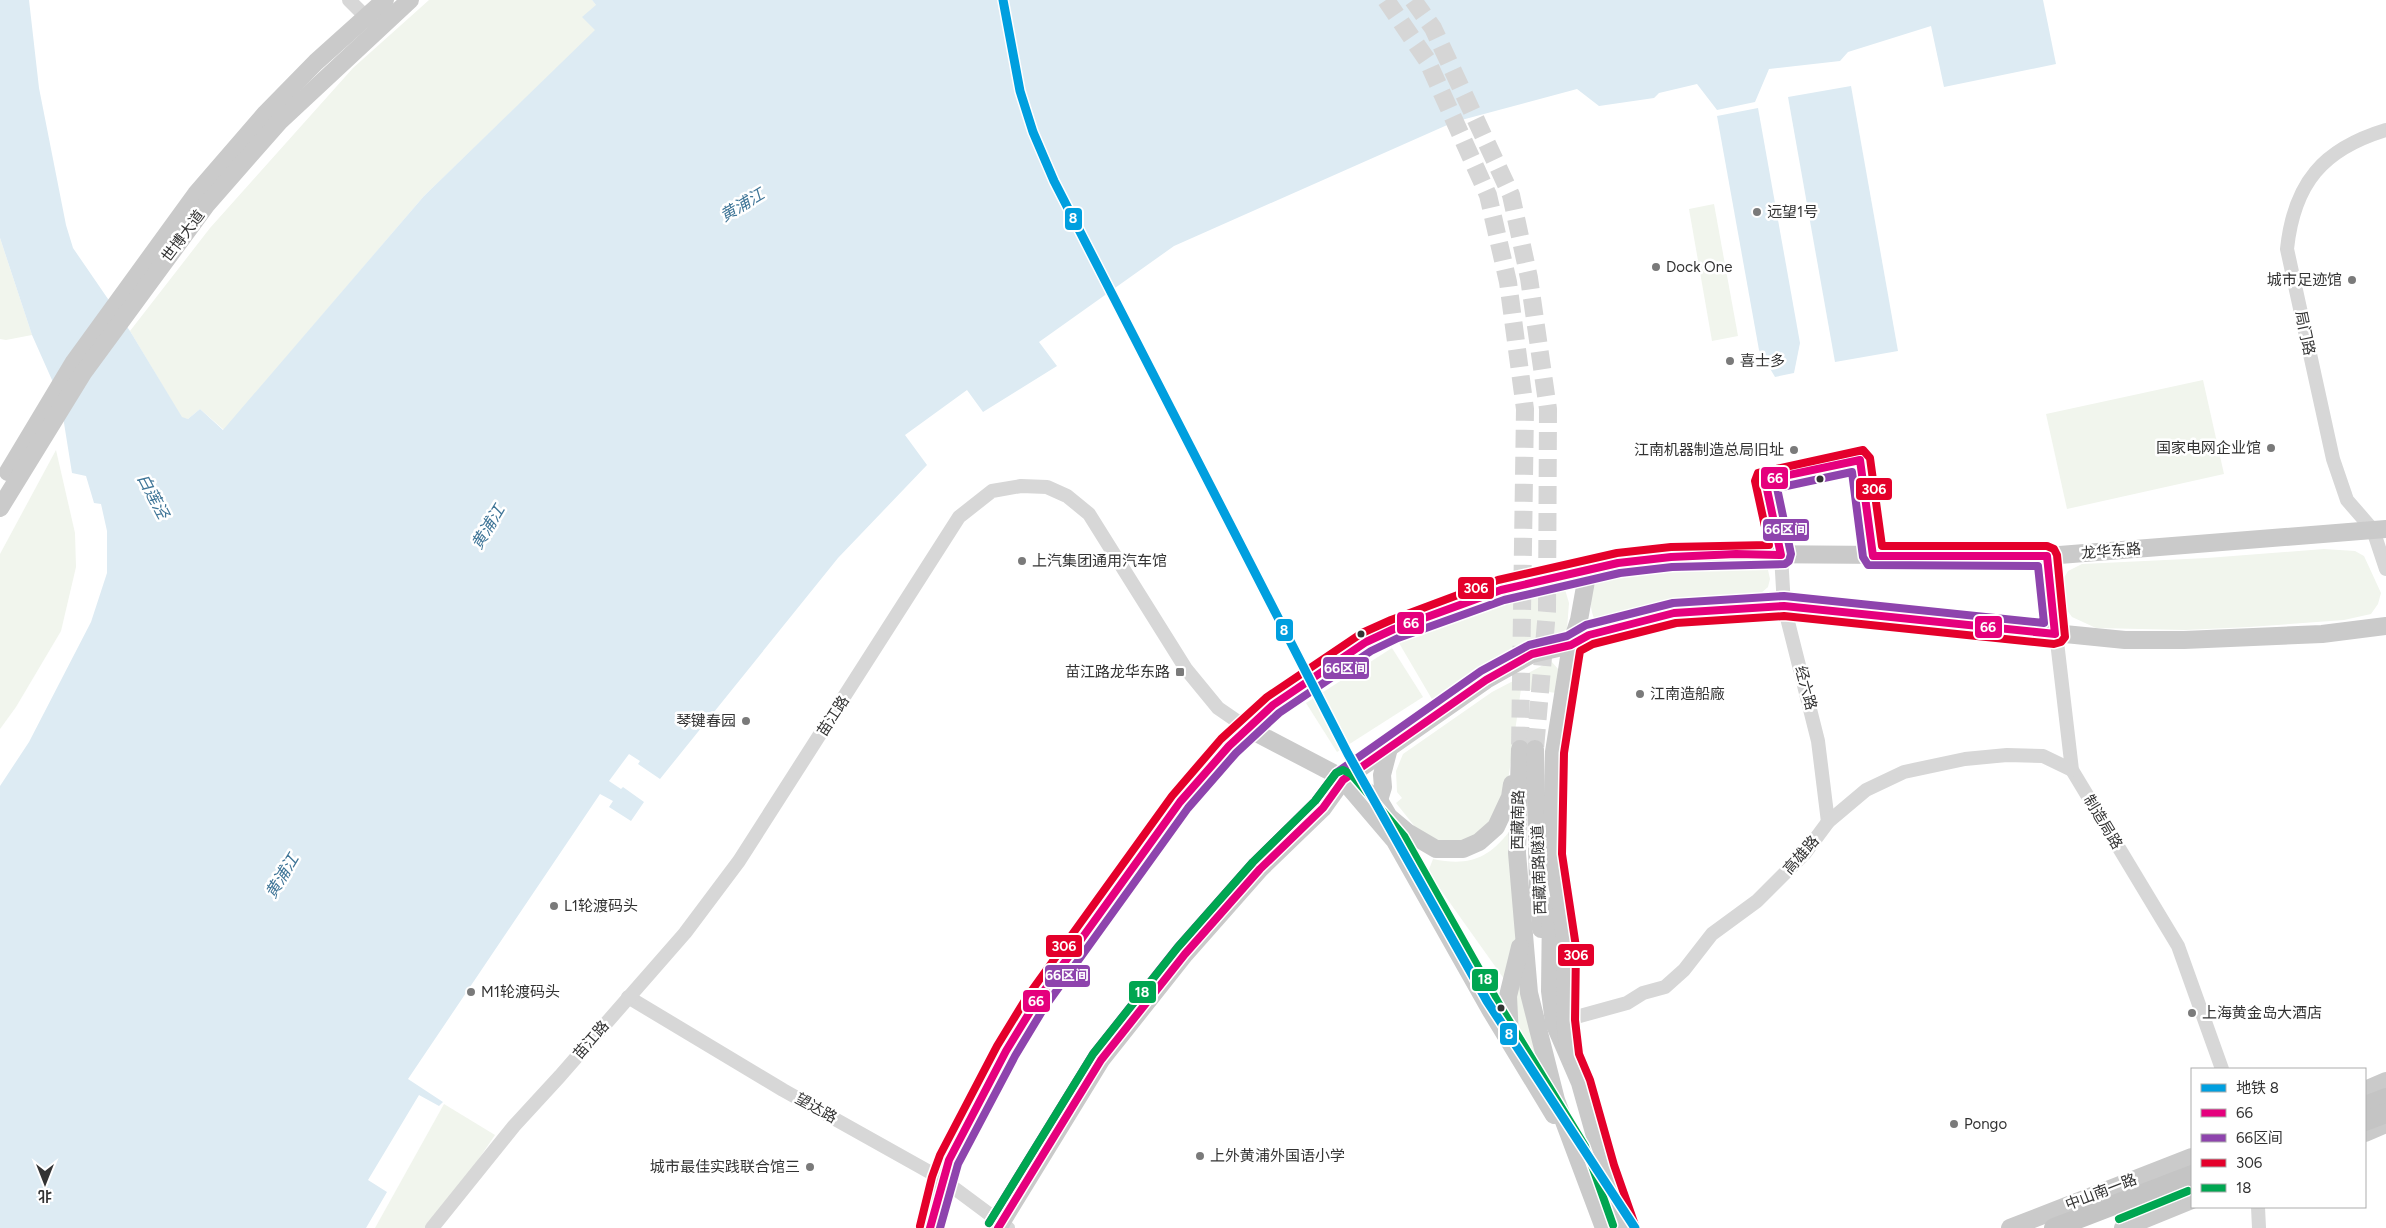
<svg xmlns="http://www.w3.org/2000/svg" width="2386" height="1228" viewBox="0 0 2386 1228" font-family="Figtree,'Noto Sans SC',sans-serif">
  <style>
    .green { fill: #f1f5ed }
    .water { fill: #ddebf3 }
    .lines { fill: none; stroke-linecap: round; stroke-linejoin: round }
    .major-tunnel { stroke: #d6d6d6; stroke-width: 18; stroke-dasharray: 18 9; stroke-linecap: butt }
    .minor { stroke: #d7d7d7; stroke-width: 14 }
    .major { stroke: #cacaca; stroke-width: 18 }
    .highway { stroke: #c4c4c4; stroke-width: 20 }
    .bus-1-casing { stroke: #fff; stroke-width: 11 }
    .bus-2-casing { stroke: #fff; stroke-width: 11 }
    .bus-3-casing { stroke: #fff; stroke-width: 11 }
    .bus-4-casing { stroke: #fff; stroke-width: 11 }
    .bus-1 { stroke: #e5007d; stroke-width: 8 }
    .bus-2 { stroke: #8e44ad; stroke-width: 8 }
    .bus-3 { stroke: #e4002b; stroke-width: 8 }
    .bus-4 { stroke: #00a651; stroke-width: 8 }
    .metro-1-casing { stroke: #fff; stroke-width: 12 }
    .metro-1 { stroke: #009fdf; stroke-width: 9 }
    .poi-dot { fill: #7a7a7a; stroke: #fff; stroke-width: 2 }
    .bus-dot { fill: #333; stroke: #fff; stroke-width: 2 }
    .labels { text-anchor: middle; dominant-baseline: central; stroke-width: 5; stroke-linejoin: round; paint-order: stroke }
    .poi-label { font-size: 15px; fill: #333; stroke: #fff; text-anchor: start }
    .street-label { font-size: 15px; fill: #333; stroke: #fff }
    .water-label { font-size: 16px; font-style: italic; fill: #3f7597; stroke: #fff }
    .line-badge { stroke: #fff; stroke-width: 2 }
    .badge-label { font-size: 14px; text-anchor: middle; font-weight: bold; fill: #fff }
  </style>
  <rect width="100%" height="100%" fill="#fff"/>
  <g class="green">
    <path d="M429 0H592L596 5V30L424 196 224 430 200 409 188 419 182 418 130 331 210 228 353 68Z"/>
    <path d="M1714 204 1738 336 1712 341 1689 209Z"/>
    <path d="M0 238 32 335 6 340 0 339Z"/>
    <path d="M2203 380 2224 474 2067 509 2046 414Z"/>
    <path d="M56 450 75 533 76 567 61 631 16 707 0 729V554Z"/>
    <path d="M2324 549 2355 551 2364 556 2381 593 2378 604 2371 614 2344 620 2249 627 2185 630 2096 628 2072 617 2064 606 2062 581 2068 571 2082 564 2207 558Z"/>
    <path d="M1740 564 1768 570 1770 579 1768 587 1760 594 1721 595 1666 603 1607 617 1594 618C1589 605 1588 586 1602 578 1606 575 1613 575 1618 574Z"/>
    <path d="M1554 585 1564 586 1569 603 1567 629 1436 706 1399 643 1504 599Z"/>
    <path d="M1392 648 1423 697 1337 752 1306 703Z"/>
    <path d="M1551 661 1559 670 1557 693 1521 689 1508 781 1499 815 1472 839 1454 842 1438 840 1416 828 1396 803 1402 798 1397 792 1396 771 1403 754 1492 692Z"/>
    <path d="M1509 832 1518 928 1507 983 1428 872 1433 859C1467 866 1487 860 1509 832Z"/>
    <path d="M1521 979 1540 1071V1080C1515 1040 1503 1027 1521 979Z"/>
    <path d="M444 1104 495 1135 432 1228H375Z"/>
  </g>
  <g class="water">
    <path d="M0 0H29L39 88 66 225 73 248 130 331 182 417 188 419 200 409 223 430 424 196 595 30 582 17 596 5 592 0H2043L2056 64 1944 87 1931 26 1848 52 1840 61 1769 69 1755 102 1717 110 1697 84 1659 93 1654 98 1599 106 1577 89 1454 122 1174 246 1039 342 1057 366 983 412 967 390 905 435 927 465 838 558 660 779 638 764 640 761 629 754 609 781 621 789 623 787 644 802 631 821 609 807 613 801 600 794 408 1079 443 1102 439 1106 419 1095 368 1180 387 1192 366 1228H0V786L29 742 91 622 107 573V531L101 504 94 503 86 476 72 473 60 398 32 335 0 238Z"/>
    <path d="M1851 86 1898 351 1835 362 1788 97Z"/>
    <path d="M1758 108 1800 343 1794 373 1775 377 1759 350 1717 116Z"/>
  </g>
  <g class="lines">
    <g class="major-tunnel">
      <path d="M1386 0 1427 60 1488 195 1508 282 1525 409 1520 749"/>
      <path d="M1413 0 1433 28 1511 195 1529 278 1548 409 1547 611 1535 749"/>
    </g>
    <g class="minor">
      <path d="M349 0 373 24"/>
      <path d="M2386 130C2323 149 2294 183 2287 249L2333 459 2347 500 2373 530 2386 569"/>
      <path d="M1781 555 1784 606 1818 741 1828 822"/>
      <path d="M2047 556 2072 770 2178 946 2222 1069"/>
      <path d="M628 997 783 1090 942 1179 1008 1228"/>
      <path d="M1558 1022 1627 1003 1643 993 1665 987 1684 970 1712 934 1757 901 1805 853 1828 822 1866 790 1904 772 1965 759 2007 755 2043 756 2072 770"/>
      <path d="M2258 1207 2259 1228"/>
      <path d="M432 1228 514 1126 560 1076 685 933 739 861 959 517 992 491 1021 486 1047 487 1067 496 1089 514 1186 669 1218 708 1247 728"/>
    </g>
    <g class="major">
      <path d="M8 472 74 362 196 194 266 113 316 62 385 0"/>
      <path d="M0 508 83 373 207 204 279 122 410 0"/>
      <path d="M1247 728 1360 787 1379 800 1389 817 1407 832 1436 849H1463L1479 842 1496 827 1510 797 1512 784"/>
      <path d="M1520 749 1517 853 1529 993 1556 1100 1604 1228"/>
      <path d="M1535 749 1538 888 1541 929"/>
      <path d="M1343 780 1395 841 1491 1011 1554 1115"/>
      <path d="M1379 800 1383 787 1382 775 1389 748"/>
      <path d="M1551 906 1550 991 1554 1023 1580 1083 1604 1168 1626 1228"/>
      <path d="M1510 1037 1508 996 1520 947"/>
      <path d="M1569 1056 1565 1020 1566 948 1561 906 1552 855 1554 752 1571 645 1579 620 1588 570"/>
      <path d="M2365 1090 2386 1081"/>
      <path d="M2365 1133 2386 1124"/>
      <path d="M930 1228 942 1179 949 1160 1006 1051 1036 1002 1132 866 1180 802 1229 746 1273 705 1366 642 1394 629 1448 611 1501 590 1618 563 1671 557 1736 554 2047 556 2386 529"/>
      <path d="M998 1228 1101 1060 1185 954 1260 869 1323 808 1343 780 1486 680 1532 654 1571 645 1589 635 1674 613 1784 606 2125 640H2184L2322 634 2386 626"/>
      <path d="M2010 1228 2192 1157"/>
      <path d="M2123 1228 2192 1200"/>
    </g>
    <g class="highway">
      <path d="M2365 1106 2386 1098"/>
      <path d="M2365 1121 2386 1113"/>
      <path d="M2054 1228 2192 1175"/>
    </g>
    <g class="bus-1-casing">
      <path id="bus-1" d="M930 1228 949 1160 1006 1051 1036 1002 1180 802 1229 746 1273 705 1366 642 1394 629 1501 590 1618 563 1671 557 1736 554 1781 555 1765 480 1860 460 1873 556H2047L2055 634 1784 606 1674 613 1589 635 1571 645 1532 654 1486 680 1343 780 1323 808 1260 869 1185 954 1101 1060 998 1228"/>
    </g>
    <g class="bus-2-casing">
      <path id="bus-2" d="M940 1228 958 1164 1015 1056 1044 1008 1188 808 1236 753 1279 713 1371 651 1398 638 1504 600 1620 573 1672 567 1785 564 1789 561 1791 554 1777 488 1852 472 1863 557 1868 565 2038 566 2044 623 1784 596 1673 603 1586 625 1567 636 1529 645 1481 671 1336 773 1315 801 1253 862 1177 948 1093 1054 989 1223"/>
    </g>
    <g class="bus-3-casing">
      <path id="bus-3" d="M920 1226 932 1177 940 1155 997 1046 1027 997 1172 796 1221 739 1267 697 1362 633 1391 620 1498 580 1617 553 1671 547 1769 545 1755 481 1758 473 1863 450 1870 458 1882 546H2047L2054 549 2057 555 2065 637 2061 642 2054 644 1784 616 1676 623 1593 644 1580 651 1564 753 1562 854 1576 947 1575 1020 1579 1054 1590 1080 1614 1165 1635 1225"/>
    </g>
    <g class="bus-4-casing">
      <g id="bus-4">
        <path d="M2119 1219 2188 1191"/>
        <path d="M989 1223 1093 1054 1178 947 1253 862 1315 801 1336 773 1343 770 1351 774 1404 836 1500 1006 1585 1146 1613 1225"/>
      </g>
    </g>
    <use href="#bus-1" class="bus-1"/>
    <use href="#bus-2" class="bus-2"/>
    <use href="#bus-3" class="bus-3"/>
    <use href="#bus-4" class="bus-4"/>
    <g class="metro-1-casing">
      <path id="metro-1" d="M1003 0 1020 91 1033 132 1054 181 1348 754 1487 1001 1635 1228"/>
    </g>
    <use href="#metro-1" class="metro-1"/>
  </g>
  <g class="poi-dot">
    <circle cx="1757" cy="212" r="5"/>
    <circle cx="1656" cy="267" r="5"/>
    <circle cx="2352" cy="280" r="5"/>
    <circle cx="1730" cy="361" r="5"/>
    <circle cx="2271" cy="448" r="5"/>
    <circle cx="1794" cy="450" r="5"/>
    <circle cx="1022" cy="561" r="5"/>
    <rect x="1175" y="667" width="10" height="10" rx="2.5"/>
    <circle cx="1640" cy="694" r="5"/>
    <circle cx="746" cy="721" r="5"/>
    <circle cx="554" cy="906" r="5"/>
    <circle cx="471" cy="992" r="5"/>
    <circle cx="2192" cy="1013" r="5"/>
    <circle cx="1954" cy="1124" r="5"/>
    <circle cx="1200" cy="1156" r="5"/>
    <circle cx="810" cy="1167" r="5"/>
  </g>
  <g class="bus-dot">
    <circle cx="1820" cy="479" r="4.5"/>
    <circle cx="1361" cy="634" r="4.5"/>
    <circle cx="1501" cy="1008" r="4.5"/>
  </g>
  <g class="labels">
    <g class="poi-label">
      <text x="1767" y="212">远望1号</text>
      <text x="1666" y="267">Dock One</text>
      <text x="2342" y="280" text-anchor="end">城市足迹馆</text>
      <text x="1740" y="361">喜士多</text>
      <text x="2261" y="448" text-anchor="end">国家电网企业馆</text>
      <text x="1784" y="450" text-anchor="end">江南机器制造总局旧址</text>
      <text x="1032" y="561">上汽集团通用汽车馆</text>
      <text x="1170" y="672" text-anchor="end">苗江路龙华东路</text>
      <text x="1650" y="694">江南造船廠</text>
      <text x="736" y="721" text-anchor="end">琴键春园</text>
      <text x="564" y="906">L1轮渡码头</text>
      <text x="481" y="992">M1轮渡码头</text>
      <text x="2202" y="1013">上海黄金岛大酒店</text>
      <text x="1964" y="1124">Pongo</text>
      <text x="1210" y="1156">上外黄浦外国语小学</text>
      <text x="800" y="1167" text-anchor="end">城市最佳实践联合馆三</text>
    </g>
    <g class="street-label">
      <text transform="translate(183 236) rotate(-53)">世博大道</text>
      <text transform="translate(2305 333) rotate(78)">局门路</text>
      <text transform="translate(2111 551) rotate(-5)">龙华东路</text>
      <text transform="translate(1806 688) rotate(75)">经六路</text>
      <text transform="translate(833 716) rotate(-57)">苗江路</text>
      <text transform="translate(1518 820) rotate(-89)">西藏南路</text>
      <text transform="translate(2103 822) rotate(59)">制造局路</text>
      <text transform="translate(1801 855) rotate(-49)">高雄路</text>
      <text transform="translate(1539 870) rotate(-92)">西藏南路隧道</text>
      <text transform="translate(591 1040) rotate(-49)">苗江路</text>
      <text transform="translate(816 1108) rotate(29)">望达路</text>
      <text transform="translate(2101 1192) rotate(-21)">中山南一路</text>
    </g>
    <g class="water-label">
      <text transform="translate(742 205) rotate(-31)">黄浦江</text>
      <text transform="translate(153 496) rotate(62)">白莲泾</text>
      <text transform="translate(488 527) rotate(-59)">黄浦江</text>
      <text transform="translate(282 876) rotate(-59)">黄浦江</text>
    </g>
  </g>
  <g class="line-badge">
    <rect x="1064" y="207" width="19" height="24" rx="5" fill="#009fdf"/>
    <rect x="1760" y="466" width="29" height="24" rx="5" fill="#e5007d"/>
    <rect x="1855" y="477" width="38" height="24" rx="5" fill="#e4002b"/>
    <rect x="1762" y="518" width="48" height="24" rx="5" fill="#8e44ad"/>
    <rect x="1457" y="576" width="38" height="24" rx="5" fill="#e4002b"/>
    <rect x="1396" y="611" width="29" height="24" rx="5" fill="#e5007d"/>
    <rect x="1974" y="615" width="29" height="24" rx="5" fill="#e5007d"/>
    <rect x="1275" y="618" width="19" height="24" rx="5" fill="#009fdf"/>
    <rect x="1322" y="656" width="48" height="24" rx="5" fill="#8e44ad"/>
    <rect x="1045" y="934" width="38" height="24" rx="5" fill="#e4002b"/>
    <rect x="1557" y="943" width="38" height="24" rx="5" fill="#e4002b"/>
    <rect x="1044" y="964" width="47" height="24" rx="5" fill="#8e44ad"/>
    <rect x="1471" y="968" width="28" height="24" rx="5" fill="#00a651"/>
    <rect x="1128" y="980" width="29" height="24" rx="5" fill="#00a651"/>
    <rect x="1022" y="989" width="29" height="24" rx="5" fill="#e5007d"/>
    <rect x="1499" y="1022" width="19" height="24" rx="5" fill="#009fdf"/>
  </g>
  <g class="badge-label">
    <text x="1073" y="223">8</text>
    <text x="1775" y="483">66</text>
    <text x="1874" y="494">306</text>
    <text x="1786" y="534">66区间</text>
    <text x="1476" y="593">306</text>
    <text x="1411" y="628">66</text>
    <text x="1988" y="632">66</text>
    <text x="1284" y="635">8</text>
    <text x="1346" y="673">66区间</text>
    <text x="1064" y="951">306</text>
    <text x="1576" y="960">306</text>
    <text x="1067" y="980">66区间</text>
    <text x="1485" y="984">18</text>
    <text x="1142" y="997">18</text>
    <text x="1036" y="1006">66</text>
    <text x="1509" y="1039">8</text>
  </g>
  <rect x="2191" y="1068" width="175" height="140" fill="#ffffff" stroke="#adadad"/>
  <rect x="2201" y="1084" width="25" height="8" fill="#009fdf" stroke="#adadad"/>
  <text x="2236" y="1093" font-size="15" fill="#333333">地铁 8</text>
  <rect x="2201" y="1109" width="25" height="8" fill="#e5007d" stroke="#adadad"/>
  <text x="2236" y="1118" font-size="15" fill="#333333">66</text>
  <rect x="2201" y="1134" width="25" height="8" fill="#8e44ad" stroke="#adadad"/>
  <text x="2236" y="1143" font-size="15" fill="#333333">66区间</text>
  <rect x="2201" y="1159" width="25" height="8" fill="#e4002b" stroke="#adadad"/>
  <text x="2236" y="1168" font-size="15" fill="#333333">306</text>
  <rect x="2201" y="1184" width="25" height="8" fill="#00a651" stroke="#adadad"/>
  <text x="2236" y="1193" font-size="15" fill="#333333">18</text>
  <g transform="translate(45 1183) rotate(180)" stroke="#ffffff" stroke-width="4" paint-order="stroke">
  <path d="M0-4L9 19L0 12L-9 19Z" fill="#333333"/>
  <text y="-8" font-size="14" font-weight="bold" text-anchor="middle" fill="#333333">北</text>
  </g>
</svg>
